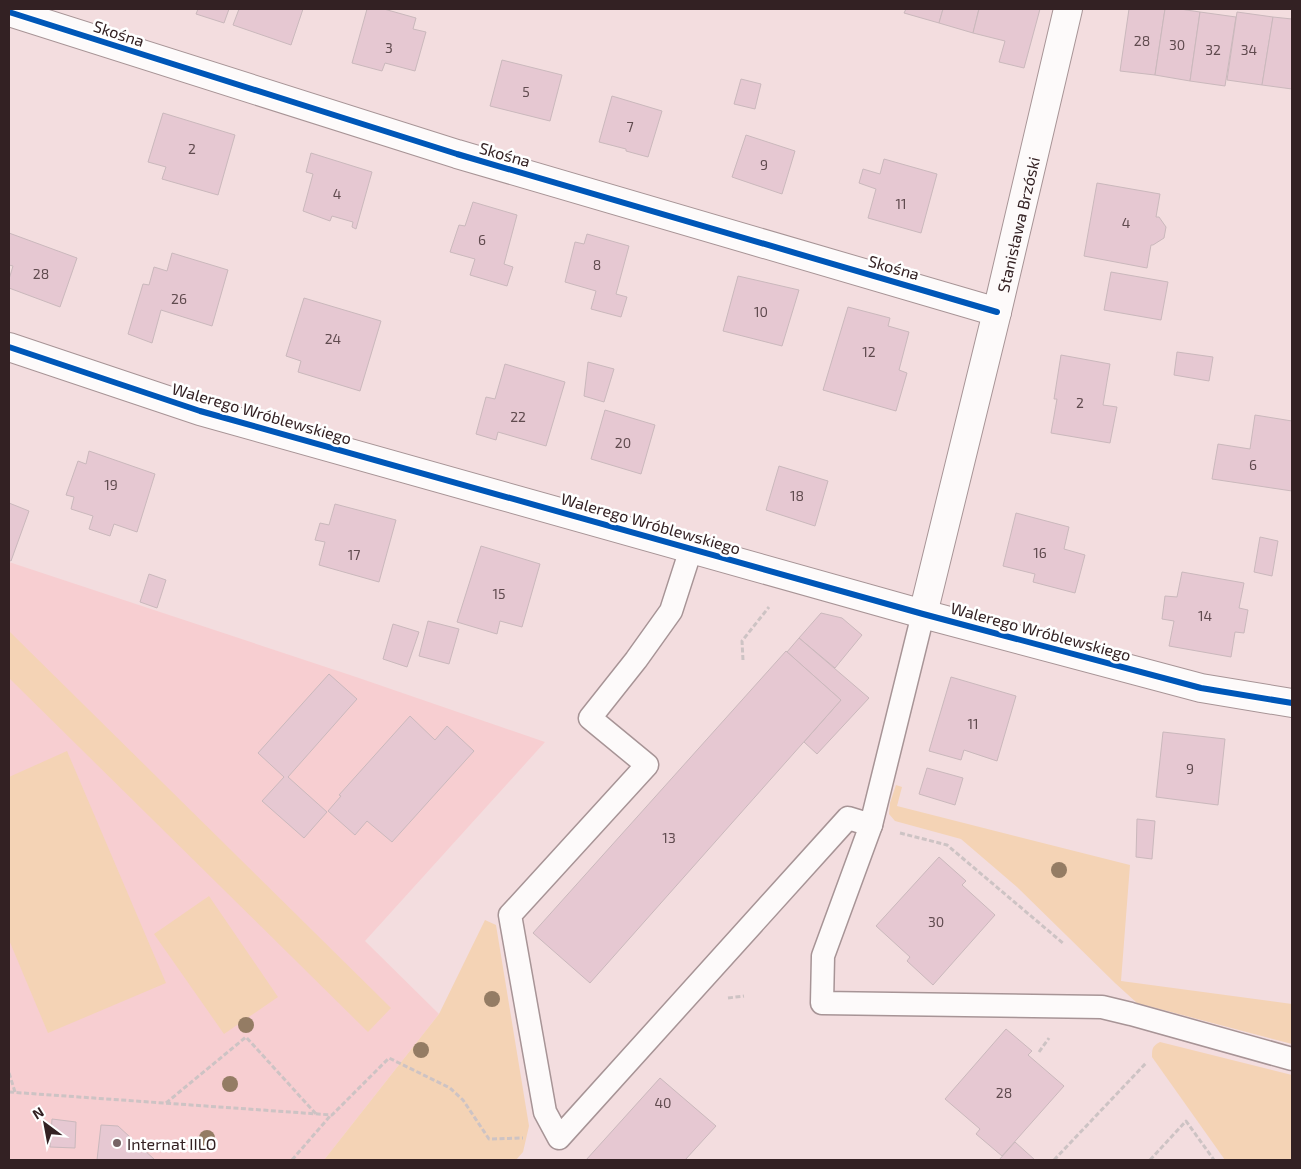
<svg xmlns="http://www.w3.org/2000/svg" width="1301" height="1169" viewBox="0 0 1301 1169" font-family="'Exo 2',sans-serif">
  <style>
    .built { fill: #f7ced1 }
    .green { fill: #f4d3b5 }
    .building { fill: #e6c8d2; stroke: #cab8bc }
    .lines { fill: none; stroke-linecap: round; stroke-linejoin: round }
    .service-casing { stroke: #a79496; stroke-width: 25 }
    .minor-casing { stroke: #a79496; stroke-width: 30 }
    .path { stroke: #cdc3c4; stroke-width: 3; stroke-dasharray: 5 2.5; stroke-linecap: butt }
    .service { stroke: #fdfafa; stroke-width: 22 }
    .minor { stroke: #fdfafa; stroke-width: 28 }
    .cycleway-casing { stroke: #fff; stroke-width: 9 }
    .cycleway { stroke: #0057b8; stroke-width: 6 }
    .tree { fill: #947c64 }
    .poi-dot { fill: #766365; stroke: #fff; stroke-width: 2 }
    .labels { text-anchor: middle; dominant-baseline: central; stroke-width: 5; stroke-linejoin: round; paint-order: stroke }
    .number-label { font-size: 14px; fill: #604b4f }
    .street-label { font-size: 16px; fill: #332123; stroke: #fff }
    .poi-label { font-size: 16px; fill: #332123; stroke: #fff; text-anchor: start }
  </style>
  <rect width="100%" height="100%" fill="#f3dddf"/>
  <path class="built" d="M9 562 356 677 545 742 365 941 439 1014 324 1160H9Z"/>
  <g class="green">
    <path d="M9 631 391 1008 368 1032 9 678Z"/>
    <path d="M67 751 166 983 48 1033 9 940V777Z"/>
    <path d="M896 785 902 787 897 806 1130 865 1121 981 1292 1004V1044L1137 1003 1115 983 1017 887 961 839 895 821 889 814 890 803Z"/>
    <path d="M209 896 278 997 224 1034 154 934Z"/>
    <path d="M485 920 496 925 529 1126 523 1152 516 1160H324L439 1014Z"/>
    <path d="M1160 1042 1292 1075V1160H1225L1152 1057C1152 1049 1152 1046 1160 1042Z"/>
  </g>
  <g class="building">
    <path d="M198 9H229L224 23 196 14Z"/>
    <path d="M239 9H303L291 45 233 25Z"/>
    <path d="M367 9H384L416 18 413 29 426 32 415 71 385 63 382 71 352 63Z"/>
    <path d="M906 9H943L939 23 904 13Z"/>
    <path d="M943 9H979L973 33 939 23Z"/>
    <path d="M979 9H1040L1024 68 999 62 1005 41 973 33Z"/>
    <path d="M1129 9H1165L1155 75 1120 71Z"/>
    <path d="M1165 9H1180L1200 12 1190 81 1155 75Z"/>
    <path d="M1200 12 1236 17 1225 86 1190 81Z"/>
    <path d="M1237 12 1273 17 1262 85 1227 80Z"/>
    <path d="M1273 17 1292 19V89L1262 85Z"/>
    <path d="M502 60 562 75 550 121 490 106Z"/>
    <path d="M741 79 761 84 755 109 734 104Z"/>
    <path d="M612 96 662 111 648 157 626 151V149L599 142Z"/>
    <path d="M163 113 235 135 218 195 162 179 166 167 148 162Z"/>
    <path d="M746 135 795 151 782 194 732 177Z"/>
    <path d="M311 153 372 172 356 229 352 227 353 222 332 216 330 221 303 211 313 174 306 172Z"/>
    <path d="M884 159 937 174 921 233 868 218 876 189 859 183 863 169 880 174Z"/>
    <path d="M1097 183 1160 194 1156 217H1159L1166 227 1164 238 1153 245H1151L1147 268 1084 256Z"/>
    <path d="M473 202 517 215 504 264 513 267 507 286 470 275 475 259 450 252 459 225 465 226Z"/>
    <path d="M9 233 77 258 60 307 9 288V279L13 266 9 265Z"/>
    <path d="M587 234 629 246 616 294 627 297 621 317 591 309 596 291 565 282 575 242 584 244Z"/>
    <path d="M172 253 228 270 212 326 161 310 152 343 128 334 143 284 149 285 154 267 167 271Z"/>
    <path d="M1111 272 1168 282 1161 320 1104 310Z"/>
    <path d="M738 276 799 290 782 346 723 331Z"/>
    <path d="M304 298 381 321 360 391 298 372 301 361 286 356Z"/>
    <path d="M848 307 890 318 888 326 909 332 899 370 907 373 896 411 823 390Z"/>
    <path d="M1177 352 1213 357 1209 381 1174 375Z"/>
    <path d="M1061 355 1110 364 1103 405 1117 407 1110 443 1051 433 1057 399H1054Z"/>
    <path d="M588 362 614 369 604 402 584 396Z"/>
    <path d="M505 364 565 382 546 446 498 432 496 440 476 434 486 397 495 399Z"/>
    <path d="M605 410 655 425 641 474 591 459Z"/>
    <path d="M1255 415 1292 421V491L1212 479 1218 444 1250 449Z"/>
    <path d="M89 451 155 474 137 532 114 524 110 536 89 529 93 516 71 509 74 497 66 495 78 461 86 464Z"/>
    <path d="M779 466 828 481 815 526 766 510Z"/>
    <path d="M9 503 29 511 11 561 9 560Z"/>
    <path d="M335 504 396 520 379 582 319 565 325 542 315 540 320 523 329 525Z"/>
    <path d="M1016 513 1069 527 1064 549 1085 555 1075 593 1033 582 1035 574 1003 566Z"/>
    <path d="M1260 537 1278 541 1272 576 1254 572Z"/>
    <path d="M481 546 540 564 522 627 500 621 497 634 457 622Z"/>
    <path d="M1182 572 1244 583 1239 608 1248 610 1244 633 1235 632 1231 657 1169 646 1174 621 1162 619 1165 596 1177 597Z"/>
    <path d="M149 574 166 580 157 608 140 602Z"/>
    <path d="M821 613 842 618 862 635 835 668 799 638Z"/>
    <path d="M428 621 459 629 449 664 419 656Z"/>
    <path d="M393 624 419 632 407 667 383 659Z"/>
    <path d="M799 638 869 698 817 754 804 742 841 700 787 652Z"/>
    <path d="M786 651 841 700 590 983 533 933Z"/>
    <path d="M329 674 357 699 288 777 327 812 304 838 262 801 284 777 258 753Z"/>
    <path d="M951 677 1016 696 997 761 964 750 961 760 929 751Z"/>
    <path d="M410 716 435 740 447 726 474 751 392 842 367 821 355 835 328 811 341 796 339 795Z"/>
    <path d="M1163 732 1225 739 1218 805 1156 797Z"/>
    <path d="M927 768 963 778 955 805 919 794Z"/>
    <path d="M1137 819 1155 821 1152 859 1136 857Z"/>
    <path d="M939 857 966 881 962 885 995 915 933 985 907 961 910 957 876 926Z"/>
    <path d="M1006 1029 1032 1051 1028 1055 1064 1086 1002 1156 976 1134 980 1129 945 1099Z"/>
    <path d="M660 1078 716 1126 685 1160H586Z"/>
    <path d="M52 1119 76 1122 75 1148 50 1147Z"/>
    <path d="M101 1125 118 1126 155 1160H97Z"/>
    <path d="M1015 1142 1035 1160H999Z"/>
  </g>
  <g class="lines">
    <g class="service-casing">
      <g id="service">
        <path d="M691 549 671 611 636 660 590 718 647 765 510 915 545 1112 559 1138 848 818 871 825"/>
        <path d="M923 614 871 825 823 956 822 1003 1102 1007 1131 1014 1292 1059"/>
      </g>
    </g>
    <g class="minor-casing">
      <g id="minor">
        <path d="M9 12 457 154 997 312"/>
        <path d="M9 347 200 411 923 614 1201 688 1292 703"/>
        <path id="s1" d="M923 614 997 312 1068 9"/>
      </g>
    </g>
    <g class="path">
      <path d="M743 660 742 641 769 607"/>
      <path d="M900 833 947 845 1064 944"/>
      <path d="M728 998 744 996"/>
      <path d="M1039 1052 1049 1038"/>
      <path d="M9 1073 15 1092"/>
      <path d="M9 1092 332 1115 389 1058 450 1088 463 1100 489 1139 523 1138"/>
      <path d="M166 1103 246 1037 316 1114"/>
      <path d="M292 1160 331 1115"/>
      <path d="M1054 1160 1147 1062"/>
      <path d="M1150 1160 1186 1121 1214 1160"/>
    </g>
    <use href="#service" class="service"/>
    <use href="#minor" class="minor"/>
    <g class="cycleway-casing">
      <g id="cycleway">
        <path d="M9 12 457 154 997 312"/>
        <path d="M9 347 200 411 923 614 1201 688 1292 703"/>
      </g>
    </g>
    <use href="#cycleway" class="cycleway"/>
  </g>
  <g class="tree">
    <circle cx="1059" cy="870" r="8"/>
    <circle cx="492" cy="999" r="8"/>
    <circle cx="246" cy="1025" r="8"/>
    <circle cx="421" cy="1050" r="8"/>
    <circle cx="230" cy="1084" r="8"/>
    <circle cx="207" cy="1138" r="8"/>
  </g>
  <circle class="poi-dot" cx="117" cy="1143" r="5"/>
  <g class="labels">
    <g class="number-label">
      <text x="1142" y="40">28</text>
      <text x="1177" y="44">30</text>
      <text x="389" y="47">3</text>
      <text x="1213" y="49">32</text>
      <text x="1249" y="49">34</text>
      <text x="526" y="91">5</text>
      <text x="630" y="126">7</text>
      <text x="192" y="148">2</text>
      <text x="764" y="164">9</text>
      <text x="337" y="193">4</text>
      <text x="901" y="203">11</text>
      <text x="1126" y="222">4</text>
      <text x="482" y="239">6</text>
      <text x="597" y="264">8</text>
      <text x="41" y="273">28</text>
      <text x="179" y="298">26</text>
      <text x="761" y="311">10</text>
      <text x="333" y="338">24</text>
      <text x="869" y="351">12</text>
      <text x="1080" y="402">2</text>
      <text x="518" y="416">22</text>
      <text x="623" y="442">20</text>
      <text x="1253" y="464">6</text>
      <text x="111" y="484">19</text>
      <text x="797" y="495">18</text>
      <text x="1040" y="552">16</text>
      <text x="354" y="554">17</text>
      <text x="499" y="593">15</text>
      <text x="1205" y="615">14</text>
      <text x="973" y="723">11</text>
      <text x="1190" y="768">9</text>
      <text x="669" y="837">13</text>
      <text x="936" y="921">30</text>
      <text x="1004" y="1092">28</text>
      <text x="663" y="1102">40</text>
    </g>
    <g class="street-label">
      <text transform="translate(119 33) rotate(18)">Skośna</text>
      <text transform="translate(505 154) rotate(16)">Skośna</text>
      <text stroke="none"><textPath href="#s1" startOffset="401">Stanisława Brzóski</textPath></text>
      <text transform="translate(894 267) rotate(16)">Skośna</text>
      <text transform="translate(262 413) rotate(16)">Walerego Wróblewskiego</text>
      <text transform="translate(651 523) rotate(16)">Walerego Wróblewskiego</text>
      <text transform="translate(1041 631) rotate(15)">Walerego Wróblewskiego</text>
    </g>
    <g class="poi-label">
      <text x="127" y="1143">Internat IILO</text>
    </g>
  </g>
  <rect width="1301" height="1169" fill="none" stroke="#332123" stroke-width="20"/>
  <g transform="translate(45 1124) rotate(328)" stroke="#ffffff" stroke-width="4" paint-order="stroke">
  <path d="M0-4L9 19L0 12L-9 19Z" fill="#332123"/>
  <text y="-8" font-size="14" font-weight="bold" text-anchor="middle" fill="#332123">N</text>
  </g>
</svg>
